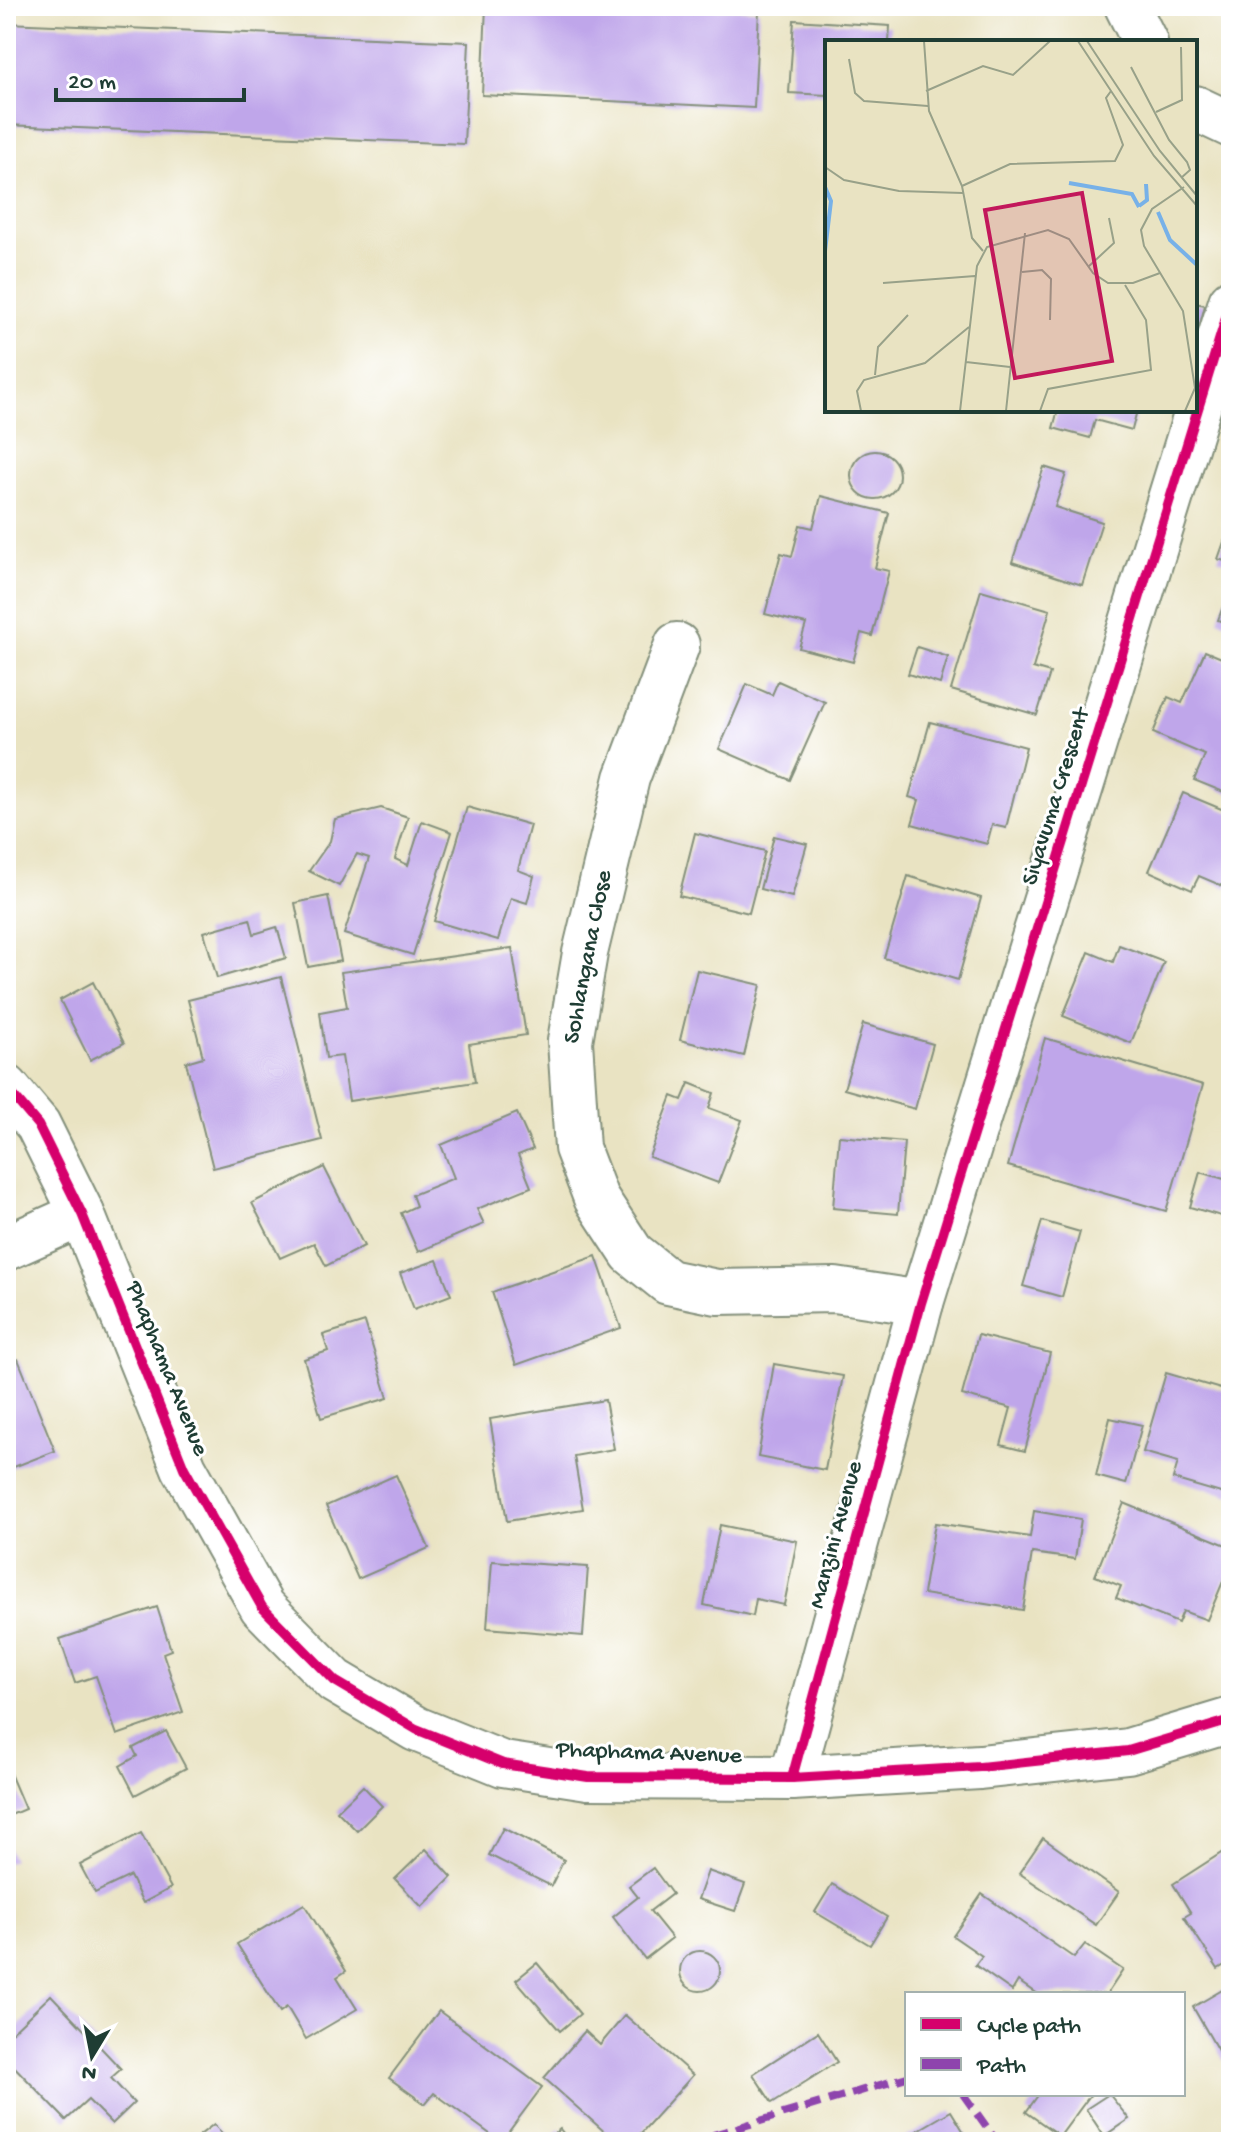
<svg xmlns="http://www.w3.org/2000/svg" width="1237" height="2148" viewBox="0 0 1237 2148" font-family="'Gochi Hand',sans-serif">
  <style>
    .building { fill: #bfa6ea }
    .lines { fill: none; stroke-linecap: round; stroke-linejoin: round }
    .minor-casing { stroke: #84907b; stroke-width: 48 }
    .minor { stroke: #fff; stroke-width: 44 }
    .quiet { stroke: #8e44ad; stroke-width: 8; stroke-dasharray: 16 8; stroke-linecap: butt }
    .cycleway-casing { stroke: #fff; stroke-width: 15 }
    .cycleway { stroke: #d6006c; stroke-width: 10 }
    .labels { text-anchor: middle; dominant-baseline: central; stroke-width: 6; stroke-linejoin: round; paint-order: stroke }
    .street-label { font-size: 24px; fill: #1f3d34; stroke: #fff }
    .inset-river { fill: none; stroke: #77b1e8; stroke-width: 4 }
    .inset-road { fill: none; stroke: #98a189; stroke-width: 2 }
    .view { fill: #c2185b; fill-opacity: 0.15; stroke: #c2185b; stroke-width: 4 }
    .inset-edge { fill: none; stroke: #1f3d34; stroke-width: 4 }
  </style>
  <rect width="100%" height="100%" fill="#fff"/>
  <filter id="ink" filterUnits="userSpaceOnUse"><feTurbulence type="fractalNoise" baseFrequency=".0125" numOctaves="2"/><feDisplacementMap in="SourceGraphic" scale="16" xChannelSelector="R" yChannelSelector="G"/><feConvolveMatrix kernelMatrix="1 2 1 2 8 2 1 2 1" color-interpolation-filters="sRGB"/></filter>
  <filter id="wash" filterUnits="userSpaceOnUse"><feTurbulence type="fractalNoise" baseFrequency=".006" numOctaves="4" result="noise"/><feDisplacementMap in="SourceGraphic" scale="32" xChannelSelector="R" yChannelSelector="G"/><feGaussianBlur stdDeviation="1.8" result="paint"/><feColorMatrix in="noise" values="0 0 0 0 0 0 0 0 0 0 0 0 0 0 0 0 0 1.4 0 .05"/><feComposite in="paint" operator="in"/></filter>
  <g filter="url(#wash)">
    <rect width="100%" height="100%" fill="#e9e3c2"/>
    <g id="blocks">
      <g class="building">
        <path d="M486 6 759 10 754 108 482 95Z"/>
        <path d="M794 20 890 26 889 42H827V95L789 93Z"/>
        <path d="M6 23 469 42 464 144 6 125Z"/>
        <path d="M1195 303 1205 305 1196 340H1195Z"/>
        <path d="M1058 410H1137L1132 430 1095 420 1090 438 1053 428Z"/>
        <circle cx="875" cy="475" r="24"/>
        <path d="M1044 467 1066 474 1055 507 1102 522 1082 585 1012 562Z"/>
        <path d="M821 496 889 513 875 568 889 571 872 636 861 633 853 662 799 648 806 624 765 614 781 553 792 556 800 525 813 528Z"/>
        <path d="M1231 522V563L1218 559Z"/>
        <path d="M1231 585V624L1218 620Z"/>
        <path d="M981 590 1050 610 1033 668 1050 673 1037 715 951 690Z"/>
        <path d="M917 647 948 657 940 684 908 674Z"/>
        <path d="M1205 651 1231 662V795L1194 780 1205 755 1153 733 1168 697 1182 703Z"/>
        <path d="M778 681 825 702 790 780 719 749 747 684 772 695Z"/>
        <path d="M930 722 1026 747 1006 828 992 825 987 844 912 824 919 800 909 797Z"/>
        <path d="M1183 793 1231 813V879L1227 888 1199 876 1192 890 1149 871Z"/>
        <path d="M467 807 530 825 518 870 534 876 527 903 511 898 498 940 434 921Z"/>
        <path d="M381 808 408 817 395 859 408 865 422 821 452 832 413 955 344 934 369 858 357 854 339 886 309 871 330 841 335 819Z"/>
        <path d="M695 833 765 851 749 913 679 896Z"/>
        <path d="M774 836 807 844 792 897 760 889Z"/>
        <path d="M908 876 981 898 958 980 884 958Z"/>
        <path d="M328 896 341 961 308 967 295 903Z"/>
        <path d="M250 919 254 934 277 927 286 958 217 978 204 932Z"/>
        <path d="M1119 945 1164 962 1131 1043 1063 1016 1089 952 1113 962Z"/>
        <path d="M512 948 526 1035 469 1044 475 1082 349 1101 342 1056 326 1058 320 1012 347 1007 341 972Z"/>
        <path d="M697 970 761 985 744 1056 680 1040Z"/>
        <path d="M281 977 322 1140 213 1168 186 1062 203 1057 188 1000Z"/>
        <path d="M93 982 124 1043 90 1060 60 1000Z"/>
        <path d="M863 1024 933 1044 915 1109 844 1089Z"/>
        <path d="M1045 1038 1203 1085 1166 1211 1008 1166Z"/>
        <path d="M689 1083 714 1093 709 1108 742 1120 718 1183 649 1157 672 1096 682 1100Z"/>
        <path d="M517 1113 533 1149 518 1155 531 1187 477 1209 484 1224 418 1252 401 1213 416 1206 412 1195 454 1178 441 1145Z"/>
        <path d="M839 1136 904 1142 898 1214 833 1208Z"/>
        <path d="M324 1167 364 1246 326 1266 314 1243 280 1258 252 1203Z"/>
        <path d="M1200 1172 1231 1181V1219L1190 1207Z"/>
        <path d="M1042 1221 1080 1232 1062 1297 1023 1286Z"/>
        <path d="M596 1256 621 1328 516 1365 492 1292Z"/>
        <path d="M437 1260 451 1295 414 1309 400 1273Z"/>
        <path d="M365 1322 388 1398 321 1418 304 1359 328 1351 323 1335Z"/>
        <path d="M978 1335 1050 1353 1025 1451 1001 1445 1011 1408 962 1395Z"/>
        <path d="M18 1359 55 1451 6 1470V1364Z"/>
        <path d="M774 1364 843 1376 825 1470 758 1457Z"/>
        <path d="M1166 1373 1231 1392V1496L1173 1479 1178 1462 1143 1452Z"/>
        <path d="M605 1400 614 1449 574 1456 583 1509 507 1521 490 1419Z"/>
        <path d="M1110 1418 1142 1425 1126 1484 1096 1476Z"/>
        <path d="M396 1475 429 1548 358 1579 326 1506Z"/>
        <path d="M1124 1503 1231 1547V1582L1224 1579 1207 1620 1183 1611 1178 1623 1116 1598 1121 1586 1095 1576Z"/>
        <path d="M1034 1511 1081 1519 1075 1559 1032 1553 1023 1610 923 1594 935 1523 1030 1537Z"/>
        <path d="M720 1525 797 1541 784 1605 756 1599 753 1616 704 1605Z"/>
        <path d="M492 1561 588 1567 583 1636 487 1628Z"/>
        <path d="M157 1607 171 1650 163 1653 183 1712 117 1735 96 1676 75 1683 60 1639Z"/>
        <path d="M166 1731 186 1768 135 1795 120 1766 137 1756 133 1748Z"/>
        <path d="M6 1764 25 1809 6 1817Z"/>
        <path d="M363 1786 382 1806 357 1831 337 1811Z"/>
        <path d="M503 1828 564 1860 551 1886 489 1855Z"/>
        <path d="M141 1833 171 1888 143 1903 130 1876 95 1893 80 1865Z"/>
        <path d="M1043 1838 1119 1892 1096 1925 1019 1873Z"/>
        <path d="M6 1843 13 1860 6 1863Z"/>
        <path d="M426 1849 452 1877 422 1907 395 1879Z"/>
        <path d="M1226 1850 1231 1859V1961L1218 1969 1184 1917 1191 1913 1173 1884Z"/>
        <path d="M653 1868 672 1894 650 1911 672 1938 645 1959 613 1917 638 1897 629 1886Z"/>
        <path d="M708 1871 745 1884 735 1911 698 1899Z"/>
        <path d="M832 1884 887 1917 870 1945 815 1912Z"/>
        <path d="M982 1894 1074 1958 1085 1944 1123 1970 1107 1994H1037L1018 1981 1012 1991 975 1965 982 1956 953 1936Z"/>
        <path d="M304 1904 346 1971 337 1977 357 2009 306 2039 287 2007 280 2012 237 1944Z"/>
        <circle cx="700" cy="1971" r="20"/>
        <path d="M537 1963 580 2014 560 2031 516 1980Z"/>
        <path d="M1231 1985V2056L1224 2061 1193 2007Z"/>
        <path d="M51 1995 121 2069 111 2078 134 2103 112 2124 88 2100 66 2120 6 2058V2038Z"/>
        <path d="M439 2011 542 2087 501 2142 434 2093 425 2104 389 2078Z"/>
        <path d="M625 2015 693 2075 633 2142H616L544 2078 585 2031 600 2045Z"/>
        <path d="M818 2032 837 2062 772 2103 753 2074Z"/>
        <path d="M1039 2094H1091L1060 2136 1026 2112Z"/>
        <path d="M1109 2094 1129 2119 1104 2136 1086 2109Z"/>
        <path d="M951 2111 970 2142H898Z"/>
        <path d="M214 2124 228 2142H191Z"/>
        <path d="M560 2129 570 2142H544Z"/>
      </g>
    </g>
  </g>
  <g filter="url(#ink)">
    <use href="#blocks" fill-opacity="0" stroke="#84907b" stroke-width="2"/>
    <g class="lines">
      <g class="minor-casing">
        <g id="minor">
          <path d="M1127 6 1145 42"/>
          <path d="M1195 108 1231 125"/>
          <path d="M677 645 627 778 585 953 570 1041 577 1148 596 1198 632 1253 668 1282 717 1292 835 1290 921 1303"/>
          <path d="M6 1087 38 1125 82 1214 184 1468 262 1607 335 1681 416 1729 503 1764 588 1777 792 1778 980 1767 1128 1751 1231 1720"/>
          <path d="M6 1248 82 1214"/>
          <path d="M792 1778 921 1303 1231 302"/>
        </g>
      </g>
      <use href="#minor" class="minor"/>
      <g class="quiet">
        <path d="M963 2094 997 2142"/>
        <path d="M690 2142 907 2077"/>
      </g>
      <g class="cycleway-casing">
        <g id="cycleway">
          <path d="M6 1087 38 1125 82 1214 184 1468 262 1607 335 1681 416 1729 503 1764 588 1777 792 1778 980 1767 1128 1751 1231 1720"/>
          <path d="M792 1778 921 1303 1231 302"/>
        </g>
      </g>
      <use href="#cycleway" class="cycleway"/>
    </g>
  </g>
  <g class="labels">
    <g class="street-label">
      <text transform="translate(1057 797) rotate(-73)">Siyavuma Crescent</text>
      <text transform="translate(589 957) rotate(-79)">Sohlangana Close</text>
      <text transform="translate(166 1369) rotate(68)">Phaphama Avenue</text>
      <text transform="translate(837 1535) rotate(-75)">Manzini Avenue</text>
      <text transform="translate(649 1754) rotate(2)">Phaphama Avenue</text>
    </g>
  </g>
  <g transform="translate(825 40)">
    <rect width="372" height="372" fill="#e9e3c2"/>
    <path class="inset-river" d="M244 143 307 154 314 167M0 147 6 161 0 211M314 166 322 160 321 144M333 172 345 200 372 225"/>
    <path class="inset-road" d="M99 1 104 71 137 146 147 198 158 211M253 1 329 116 372 166M262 1 335 111 372 156M24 19 30 53 39 61 103 66M306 27 344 100 362 122 365 130 356 138M101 51 158 26 188 35 225 1M331 72 357 60 356 7M0 127 19 140 74 151 138 153M137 146 185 124 290 121 298 105 281 58 286 51M359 147 327 169 316 190 319 206 358 271 370 348 360 371M263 227 289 203 284 178M197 232 217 230 226 239 225 280M58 243 150 236M141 322 185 327M50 335 53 307 83 275M36 371 32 351 39 340 100 323 144 287M135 371 152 226 162 207 223 190 244 199 268 233 283 243H308L335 233M181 371 200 193M215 371 223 349 326 330 321 280 300 245"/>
    <path class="view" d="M257 153 287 321 190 338 160 170Z"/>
    <rect width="372" height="372" class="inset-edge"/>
  </g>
  <rect width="1237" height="2148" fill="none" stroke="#fff" stroke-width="32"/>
  <rect x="905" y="1992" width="280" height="104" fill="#ffffff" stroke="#a5b1ae" stroke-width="2"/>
  <rect x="921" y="2018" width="40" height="12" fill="#d6006c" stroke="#a5b1ae" stroke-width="2"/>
  <text x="977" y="2032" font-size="24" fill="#1f3d34">Cycle path</text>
  <rect x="921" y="2058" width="40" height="12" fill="#8e44ad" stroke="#a5b1ae" stroke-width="2"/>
  <text x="977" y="2072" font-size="24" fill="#1f3d34">Path</text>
  <g transform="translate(92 2056) rotate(190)" stroke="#ffffff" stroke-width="6" paint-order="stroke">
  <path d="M0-6L14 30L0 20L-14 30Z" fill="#1f3d34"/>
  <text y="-12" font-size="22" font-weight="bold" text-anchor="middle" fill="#1f3d34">N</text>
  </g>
  <path d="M56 88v12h188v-12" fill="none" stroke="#1f3d34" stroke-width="4"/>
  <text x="68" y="88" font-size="24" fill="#1f3d34" stroke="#ffffff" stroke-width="6" paint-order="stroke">20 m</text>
</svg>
